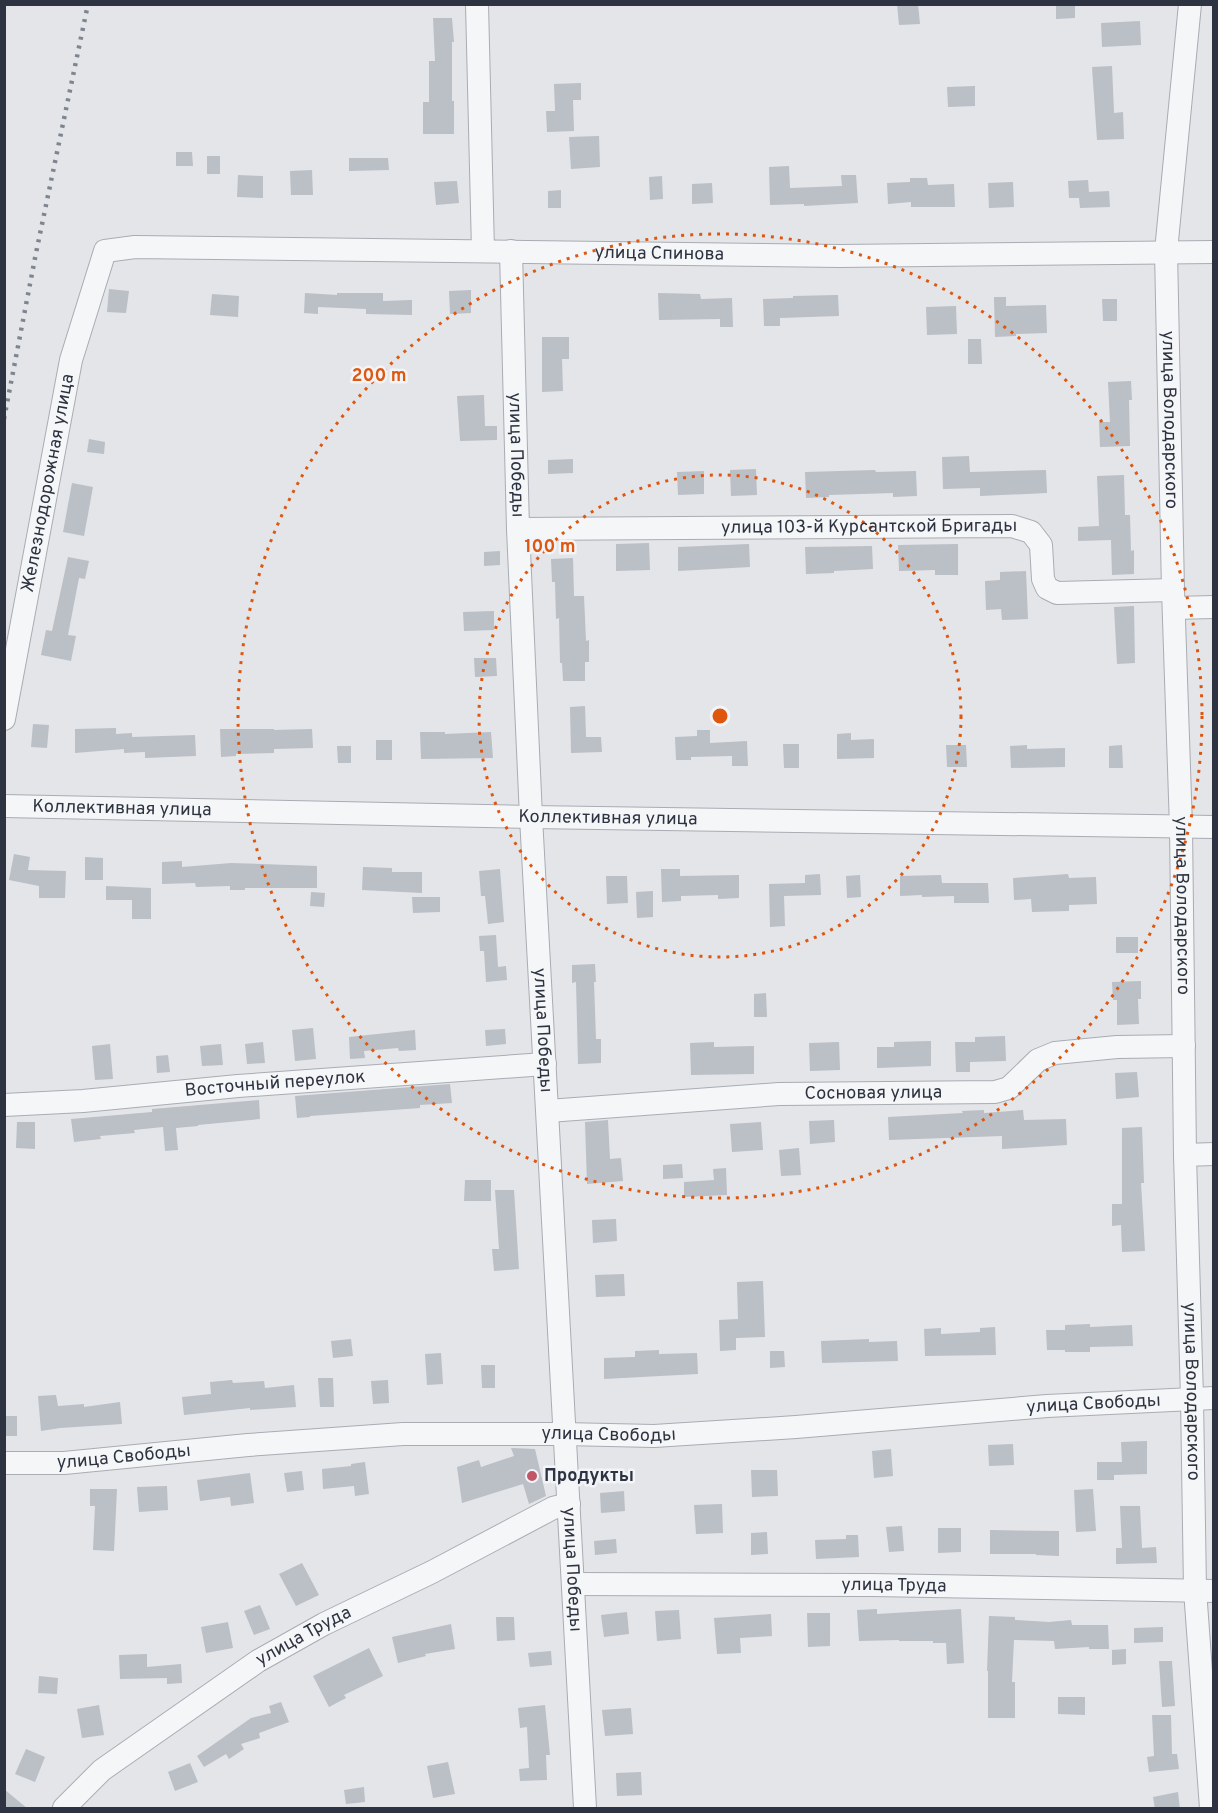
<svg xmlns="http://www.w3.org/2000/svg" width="1218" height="1813" viewBox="0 0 1218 1813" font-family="Overpass,sans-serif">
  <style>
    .building { fill: #bbbfc6 }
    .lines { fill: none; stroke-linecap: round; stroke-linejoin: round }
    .minor-casing { stroke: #a9acb3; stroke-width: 24 }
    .minor { stroke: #f5f6f8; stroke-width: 22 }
    .rail { stroke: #7e8591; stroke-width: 4.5; stroke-dasharray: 3 6; stroke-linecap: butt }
    .ring { fill: none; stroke: #df570f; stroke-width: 3; stroke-dasharray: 3 6 }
    .poi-dot { fill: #bf5766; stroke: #f2f4f7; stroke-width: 2 }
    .labels { text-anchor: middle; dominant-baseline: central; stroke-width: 5; stroke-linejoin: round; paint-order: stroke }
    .street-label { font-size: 18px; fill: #2d3340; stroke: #f2f4f7 }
    .poi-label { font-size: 18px; font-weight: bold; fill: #2d3340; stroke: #f2f4f7; text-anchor: start }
    .centre { fill: #df570f; stroke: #f2f4f7; stroke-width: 3 }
    .ring-label { font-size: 18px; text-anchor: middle; font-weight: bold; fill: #df570f; stroke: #f2f4f7; stroke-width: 5; stroke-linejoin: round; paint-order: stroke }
  </style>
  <rect width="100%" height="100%" fill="#e3e5e9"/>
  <g class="building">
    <path d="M897 4H918L920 24 899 25Z"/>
    <path d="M1056 4H1075V18L1056 19Z"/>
    <path d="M433 18H452L454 42H452V101H454V134H423V102H429V61H435Z"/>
    <path d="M1140 21 1141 45 1102 47 1101 23Z"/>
    <path d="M1112 66 1114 113 1123 112 1124 139 1097 140 1092 67Z"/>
    <path d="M581 83V100H573L574 131 547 132 546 111H555L554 84Z"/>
    <path d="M975 86V106L948 107 947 87Z"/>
    <path d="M599 136 600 167 571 169 569 137Z"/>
    <path d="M176 152H192L193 166H176Z"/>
    <rect x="207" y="156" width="13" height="18"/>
    <path d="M349 158H388L389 170 349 171Z"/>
    <path d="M789 166 790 188 842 186 841 175H856L858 203 804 206V204L770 205 769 167Z"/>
    <path d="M312 170 313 195H291L290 171Z"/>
    <path d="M238 175 263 176V198L237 197Z"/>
    <path d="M662 176 663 199 650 200 649 177Z"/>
    <path d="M910 178H927L928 185 954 184 955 207H911V202L888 204 887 183 910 182Z"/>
    <path d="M1088 180 1089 192 1109 191 1110 207 1080 208 1079 198H1069L1068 181Z"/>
    <path d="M457 181 459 203 436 205 434 182Z"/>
    <path d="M1013 182 1014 207 989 208 988 183Z"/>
    <path d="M712 183 713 203 692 204V184Z"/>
    <path d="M561 190V208H548V191Z"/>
    <path d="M109 289 129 291 126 313 107 312Z"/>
    <path d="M471 290V313L450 314 449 291Z"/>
    <path d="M305 293 337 295V293H383V301L412 300V315L366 314V309L318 307V314L304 313Z"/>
    <path d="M658 293 700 294 701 299 732 298 733 327H720V319L659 320Z"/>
    <path d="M212 294 239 296 238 317 210 315Z"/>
    <path d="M838 295 839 316 780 318V326H764L763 299 793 298V296Z"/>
    <path d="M994 297H1006V306L1046 305 1047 333 1016 334V336L995 337Z"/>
    <path d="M1102 299H1117V321H1103Z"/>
    <path d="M956 306 957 334 927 335 926 307Z"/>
    <path d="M542 337H569V359H562L563 391 542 392Z"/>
    <path d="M968 339H981L982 364H968Z"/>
    <path d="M1131 381 1132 400H1129L1130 446 1100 447 1099 422H1110L1108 382Z"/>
    <path d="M484 395 485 426H497V440L460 441 457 396Z"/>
    <path d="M89 439 105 442 104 454 87 452Z"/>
    <path d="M969 456 970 472 1046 470 1047 493 980 496V488L943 489 942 457Z"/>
    <path d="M573 459V473L548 474V460Z"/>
    <path d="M756 469 757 495 731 496 730 470Z"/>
    <path d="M875 470 876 472 916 471 917 496 893 497V493L829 495V497L806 498 805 472Z"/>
    <path d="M704 471V494L678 495 677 472Z"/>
    <path d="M1124 475 1125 515H1130L1131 551 1134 550V574L1112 575 1111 540 1078 541V527L1099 526 1097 476Z"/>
    <path d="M72 483 93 487 84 536 63 532Z"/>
    <path d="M649 543 650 570 616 571V544Z"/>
    <path d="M749 544 750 567 678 571V547Z"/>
    <path d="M958 544V575H935V570L899 571 898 545Z"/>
    <path d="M872 546 873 569 834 571V573L806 574 805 547Z"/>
    <path d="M500 551V565L484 566V552Z"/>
    <path d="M68 557 89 561 85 579 79 578 68 635 76 636 71 661 41 655 46 630 52 631Z"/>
    <path d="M573 558 574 596H584L586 641 589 640V662H585V681H563L562 663H560L559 618 556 619 555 582H552L551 559Z"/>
    <path d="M1026 571 1028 619 1002 620 1001 609 986 610 985 581 1000 580V572Z"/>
    <path d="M1134 606 1135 663 1117 664 1114 607Z"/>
    <path d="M494 611V630L464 631 463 612Z"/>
    <path d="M474 658H496L497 676 475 677Z"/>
    <path d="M585 706 586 737H601L602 752 571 753 570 707Z"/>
    <path d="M33 724 49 725 47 748 31 747Z"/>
    <path d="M116 728V734L132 733V737L195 735 196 756 145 758V752L124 753V749L75 753V729Z"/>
    <path d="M220 729H274V730L312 729 313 748 274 749V753L236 754V756L221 757Z"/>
    <path d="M697 730H710V743L747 741 748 766H732V756L691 757V760H676L675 737 697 736Z"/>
    <path d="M420 732H445V734L491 732 493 758 421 759Z"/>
    <path d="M851 733V740L874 739V758L837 759V734Z"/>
    <rect x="376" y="740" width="16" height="20"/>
    <path d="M783 744H799V768H784Z"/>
    <path d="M946 745H966L967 767H947Z"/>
    <path d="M1027 745V749L1065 748V767L1011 768 1010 746Z"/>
    <path d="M1122 745 1123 768H1109V746Z"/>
    <path d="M337 746H351V763H338Z"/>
    <path d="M14 854 30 857 28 870 66 871 65 898H39V886L9 880Z"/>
    <path d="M85 857 103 858V880H85Z"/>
    <path d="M182 861V867L231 863 317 866V888H245V890H230V886L196 887 195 883 162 884V862Z"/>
    <path d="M363 867 392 868V872H422V893L362 890Z"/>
    <path d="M500 869 504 922 488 924 485 896H481L479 871Z"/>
    <path d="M661 869H680V876L739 875V898L718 899V895L681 896V901L662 902Z"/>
    <path d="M820 874 821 895 784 896 785 926 770 927 769 884 805 883V875Z"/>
    <path d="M1068 874 1069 878 1096 877 1097 904 1069 905V911L1032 912 1031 899 1014 900 1013 878Z"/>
    <path d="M860 875 861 897 847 898 846 876Z"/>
    <path d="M941 875 942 883H988L989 903H954V896L922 897V895L900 896V876Z"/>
    <path d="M606 876H627L628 903 607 904Z"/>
    <path d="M106 886 151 888V919H132V900H106Z"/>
    <path d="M653 891V917L637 918 636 892Z"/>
    <path d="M311 892 325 893 324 907 310 906Z"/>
    <path d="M412 897H440V912L413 913Z"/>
    <path d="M496 935 498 967 506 966 507 980 486 982 484 951H480L479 936Z"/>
    <rect x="1116" y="937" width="22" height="16"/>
    <path d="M595 964 596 982H594L596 1039H601V1063L578 1064 576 982 572 983V965Z"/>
    <path d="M1141 981V999H1138L1139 1024 1117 1025V1000H1113L1112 982Z"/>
    <path d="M766 993 767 1017H754V994Z"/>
    <path d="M313 1028 316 1059 295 1061 292 1030Z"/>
    <path d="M505 1029 506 1044 486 1046 485 1030Z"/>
    <path d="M415 1030 416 1050 399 1051 398 1048 364 1051 365 1058 350 1059 349 1037Z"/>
    <path d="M1005 1036 1006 1061 970 1062V1072H956L955 1042H975V1037Z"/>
    <path d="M931 1041V1066L877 1068V1047H894V1042Z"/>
    <path d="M263 1042 265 1063 247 1064 245 1044Z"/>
    <path d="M714 1042V1047L754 1046V1074L691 1075 690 1043Z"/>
    <path d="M839 1042 840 1070 810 1071 809 1043Z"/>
    <path d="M110 1044 113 1079 95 1080 92 1046Z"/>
    <path d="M221 1044 223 1065 202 1066 200 1046Z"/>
    <path d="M168 1055 170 1072 157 1073 156 1056Z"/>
    <path d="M1137 1072 1139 1097 1116 1099 1115 1073Z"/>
    <path d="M450 1084 452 1103 420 1105V1108L310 1116V1117L297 1118 295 1096Z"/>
    <path d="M259 1100 260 1119 198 1125V1126L176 1128 178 1150 165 1151 163 1127 134 1130 135 1133 100 1136 101 1139 74 1142 71 1119 152 1112V1109Z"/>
    <path d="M984 1110V1113L1023 1110 1024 1120 1066 1119 1067 1145 1002 1149V1136L889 1140 888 1117 963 1113 962 1111Z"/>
    <path d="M608 1120 610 1159 621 1158 623 1181 587 1184 585 1122Z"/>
    <path d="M834 1120 835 1142 810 1144 809 1121Z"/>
    <path d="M17 1122H35V1149L16 1148Z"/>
    <path d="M761 1122 763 1150 732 1152 730 1124Z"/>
    <path d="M1142 1127 1144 1183H1141L1145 1251 1122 1252 1121 1225 1112 1226V1204H1122V1128Z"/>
    <path d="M799 1148 801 1175 781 1176 779 1150Z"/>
    <path d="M682 1164 683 1178 663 1179V1165Z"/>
    <path d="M726 1168 727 1195 684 1197V1182L714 1180 713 1169Z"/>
    <path d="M465 1180H491V1201H464Z"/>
    <path d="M495 1190H514L519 1269 494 1271 492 1249H499Z"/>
    <path d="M616 1219 617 1241 593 1243 592 1220Z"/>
    <path d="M624 1274 625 1296 596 1297 595 1275Z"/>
    <path d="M763 1281 765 1337 736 1338V1350L720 1351 719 1320 738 1319 737 1282Z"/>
    <path d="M1090 1324V1327L1132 1325 1133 1346 1090 1347V1352H1065V1350H1047L1046 1330H1065V1325Z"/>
    <path d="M995 1327 996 1355 925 1356 924 1329 941 1328V1334L980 1332V1328Z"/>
    <path d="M351 1339 353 1356 333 1358 331 1341Z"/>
    <path d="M869 1339V1342L897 1341 898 1361 822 1363 821 1341Z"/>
    <path d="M659 1350V1354L697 1353 698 1374 604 1379V1358L635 1357V1351Z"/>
    <path d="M770 1351H784L785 1367 770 1368Z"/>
    <path d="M441 1353 443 1384 427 1385 425 1354Z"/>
    <path d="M481 1365H495V1388H482Z"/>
    <path d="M318 1378H333L334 1407H320Z"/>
    <path d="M232 1380 233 1383 264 1381 265 1388 294 1385 296 1407 250 1410V1408L184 1415 182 1397 211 1394 210 1382Z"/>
    <path d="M388 1380 389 1403 373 1404 371 1381Z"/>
    <path d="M56 1395 58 1406 84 1404V1407L120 1402 122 1424 60 1428 41 1431 38 1396Z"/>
    <rect x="4" y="1416" width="13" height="20"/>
    <path d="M1147 1441V1474L1114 1475V1480H1097V1462H1122L1121 1442Z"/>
    <path d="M1013 1444 1014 1465 989 1466 988 1445Z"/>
    <path d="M511 1448 535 1449 546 1496 529 1504 523 1484 462 1503 457 1467 479 1460 481 1467 514 1456Z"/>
    <path d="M891 1449 893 1476 874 1478 872 1451Z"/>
    <path d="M365 1462 369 1494 355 1496 354 1486 323 1489 322 1469 351 1466V1464Z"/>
    <path d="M751 1470H777L778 1496 752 1497Z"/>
    <path d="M302 1471 304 1490 287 1492 284 1473Z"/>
    <path d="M250 1473 254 1503 231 1506 230 1497 200 1501 197 1480Z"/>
    <path d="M167 1486 168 1510 139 1512 137 1487Z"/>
    <path d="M90 1489H117L114 1551 93 1550 95 1506H90Z"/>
    <path d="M1093 1489 1096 1531 1076 1532 1074 1490Z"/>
    <path d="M624 1491 625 1511 601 1513 600 1493Z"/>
    <path d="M722 1504 723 1533 696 1534 694 1505Z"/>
    <path d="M1120 1506H1140L1142 1548 1156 1547 1157 1563 1116 1564V1548H1122Z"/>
    <path d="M902 1526 904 1551 889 1552 886 1527Z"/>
    <path d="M938 1528H961V1552L938 1553Z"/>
    <path d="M990 1530 1059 1531V1556L1036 1555V1554H990Z"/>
    <path d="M767 1532 768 1554 751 1555V1533Z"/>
    <path d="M846 1535H858L859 1557 816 1559 815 1540 846 1539Z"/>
    <path d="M616 1539 617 1553 595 1555 594 1541Z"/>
    <path d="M302 1563 319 1595 296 1606 279 1574Z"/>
    <path d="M260 1605 270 1629 254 1635 244 1611Z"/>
    <path d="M877 1609V1614L961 1609 964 1663 947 1664 946 1643H933V1641H899V1640L859 1641 857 1610Z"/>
    <path d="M679 1610 681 1639 657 1641 655 1611Z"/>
    <path d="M627 1612 629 1634 604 1637 601 1615Z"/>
    <path d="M807 1613H830V1646L808 1647Z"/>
    <path d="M771 1614 772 1636 740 1638 741 1653 717 1654 714 1618Z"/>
    <path d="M989 1616 1015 1617V1620L1049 1622 1071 1620 1072 1625H1108L1109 1649H1089V1647L1055 1649 1054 1641 1014 1640 1012 1682H1015V1718H988V1671H987Z"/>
    <path d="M496 1617H514L515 1640 497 1641Z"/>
    <path d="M228 1622 233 1648 206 1653 201 1627Z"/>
    <path d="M451 1624 455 1649 425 1654 426 1656 398 1663 392 1637Z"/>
    <path d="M1163 1627V1642L1134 1643V1628Z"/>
    <path d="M369 1648 383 1676 344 1695 346 1698 329 1707 313 1676Z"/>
    <path d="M1126 1649V1664L1112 1665V1650Z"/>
    <path d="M551 1651 552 1665 530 1667 528 1653Z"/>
    <path d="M147 1654V1667L181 1664 182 1683 167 1684V1678L120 1679 119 1655Z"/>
    <path d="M1159 1661H1172L1175 1706 1162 1707Z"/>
    <path d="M39 1676 58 1678 57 1694 38 1693Z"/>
    <path d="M1058 1697H1085V1715L1058 1714Z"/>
    <path d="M281 1702 289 1722 259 1733 260 1738 241 1744 244 1749 229 1759 226 1754 204 1767 197 1756 251 1718 271 1713 269 1706Z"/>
    <path d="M99 1705 104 1735 82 1738 77 1709Z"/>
    <path d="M545 1705 550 1755H546L547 1780 520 1781 519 1769 529 1768 527 1727 520 1728 518 1708Z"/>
    <path d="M631 1708 633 1734 605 1736 602 1710Z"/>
    <path d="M1152 1715H1171L1172 1754H1177L1179 1769 1149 1772 1147 1757 1154 1756Z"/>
    <path d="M26 1749 45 1757 35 1782 15 1774Z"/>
    <path d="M448 1762 455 1794 433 1798 427 1766Z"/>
    <path d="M190 1763 198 1782 175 1791 168 1772Z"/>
    <path d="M641 1772 642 1795 617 1796 616 1773Z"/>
    <path d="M364 1787 365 1802 346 1804 344 1790Z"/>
    <path d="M4 1789 28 1809H4Z"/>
    <path d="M1178 1792 1180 1809H1155L1153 1797Z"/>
  </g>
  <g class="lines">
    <g class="minor-casing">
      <g id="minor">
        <path d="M477 4 483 251"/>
        <path id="s1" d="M1190 4 1166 251 1173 590 1181 827 1185 1155 1192 1398 1195 1590 1211 1808"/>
        <path id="s2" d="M511 251 518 529 531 817 585 1808"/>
        <path id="s3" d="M518 529 1012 526 1031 532 1041 545 1043 579 1047 588 1057 593 1173 590"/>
        <path d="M1174 608 1214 607"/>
        <path id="s4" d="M4 719 71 360 105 251 135 247 840 256 1214 252"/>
        <path id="s5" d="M4 806 531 817 1214 827"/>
        <path id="s6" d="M4 1105 83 1101 238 1086 545 1064"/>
        <path id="s7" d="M548 1111 779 1094 995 1092 1009 1088 1038 1060 1055 1053 1117 1047 1184 1046"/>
        <path d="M1185 1155 1214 1154"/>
        <path id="s8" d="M4 1463H64L248 1445 403 1434H564L654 1436 796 1427 1047 1406 1214 1398"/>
        <path id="s9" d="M573 1584 872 1585 1214 1591"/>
        <path id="s10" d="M64 1808 102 1770 258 1661 324 1624 432 1572 553 1508 569 1504"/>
      </g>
    </g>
    <use href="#minor" class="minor"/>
    <path class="rail" d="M4 419 36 253 88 4"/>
  </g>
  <g class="ring">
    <circle cx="720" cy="716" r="241"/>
    <circle cx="720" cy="716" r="482"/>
  </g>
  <circle class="poi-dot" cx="532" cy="1476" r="6"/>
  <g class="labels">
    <g class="street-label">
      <text stroke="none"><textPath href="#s4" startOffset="1034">улица Спинова</textPath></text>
      <text stroke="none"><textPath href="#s1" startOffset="417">улица Володарского</textPath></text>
      <text stroke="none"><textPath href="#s2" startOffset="204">улица Победы</textPath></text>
      <text stroke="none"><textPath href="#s4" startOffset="240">Железнодорожная улица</textPath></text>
      <text stroke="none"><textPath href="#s3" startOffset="351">улица 103-й Курсантской Бригады</textPath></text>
      <text stroke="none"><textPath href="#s5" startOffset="118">Коллективная улица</textPath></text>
      <text stroke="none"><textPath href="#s5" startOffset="604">Коллективная улица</textPath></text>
      <text stroke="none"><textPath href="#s1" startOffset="903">улица Володарского</textPath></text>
      <text stroke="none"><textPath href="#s2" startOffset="780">улица Победы</textPath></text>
      <text stroke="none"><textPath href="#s6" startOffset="272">Восточный переулок</textPath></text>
      <text stroke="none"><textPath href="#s7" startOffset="326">Сосновая улица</textPath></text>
      <text stroke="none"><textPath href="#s1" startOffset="1389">улица Володарского</textPath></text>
      <text stroke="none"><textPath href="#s8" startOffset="1092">улица Свободы</textPath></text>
      <text stroke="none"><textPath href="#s8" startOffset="606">улица Свободы</textPath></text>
      <text stroke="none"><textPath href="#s8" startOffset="120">улица Свободы</textPath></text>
      <text stroke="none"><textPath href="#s2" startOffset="1320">улица Победы</textPath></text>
      <text stroke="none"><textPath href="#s9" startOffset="321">улица Труда</textPath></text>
      <text stroke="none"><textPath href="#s10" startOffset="296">улица Труда</textPath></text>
    </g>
    <g class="poi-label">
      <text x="544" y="1476">Продукты</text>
    </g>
  </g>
  <circle cx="720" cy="716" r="9" class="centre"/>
  <g class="ring-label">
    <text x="379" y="381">200 m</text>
    <text x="550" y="552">100 m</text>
  </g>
  <rect width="1218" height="1813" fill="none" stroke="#2d3340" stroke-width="12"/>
</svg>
